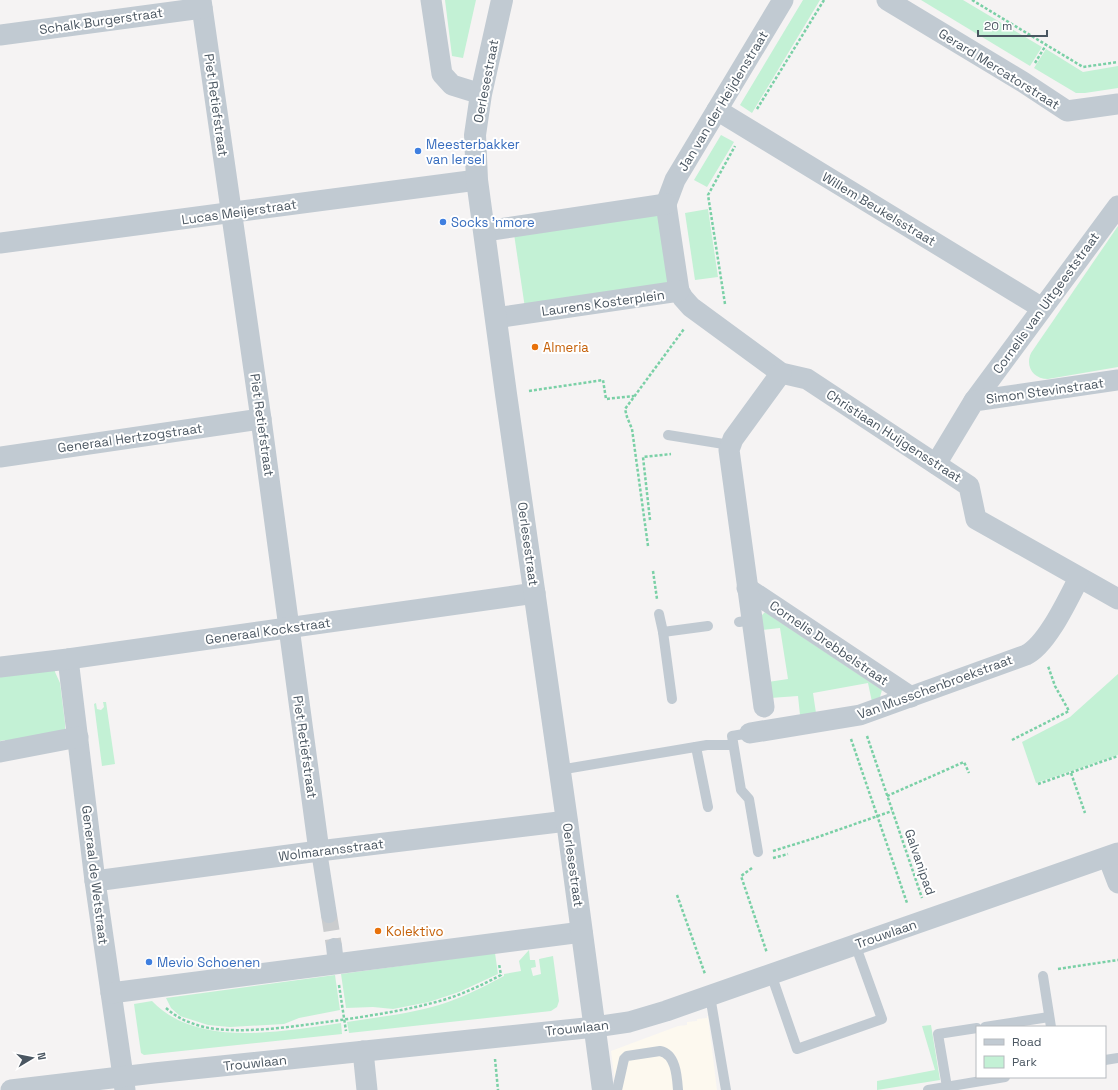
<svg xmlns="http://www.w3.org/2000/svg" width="1118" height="1090" viewBox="0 0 1118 1090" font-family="'Space Grotesk',sans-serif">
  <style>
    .commercial { fill: #fdf9ef }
    .green { fill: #c3f1d5 }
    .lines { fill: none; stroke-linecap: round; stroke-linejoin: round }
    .pedestrian-tunnel { stroke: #caccce; stroke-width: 16; stroke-dasharray: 16 8; stroke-linecap: butt }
    .path { stroke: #7ad0a6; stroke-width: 2.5; stroke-dasharray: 3 2; stroke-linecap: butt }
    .service { stroke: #c1cad2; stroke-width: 10 }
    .pedestrian { stroke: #c1cad2; stroke-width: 16 }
    .minor { stroke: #c1cad2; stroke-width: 21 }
    .tertiary { stroke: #c1cad2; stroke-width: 22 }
    .shop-dot { fill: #3f7fe0; stroke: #fff; stroke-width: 1.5 }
    .food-dot { fill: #e8710a; stroke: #fff; stroke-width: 1.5 }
    .labels { text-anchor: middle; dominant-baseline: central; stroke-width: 4; stroke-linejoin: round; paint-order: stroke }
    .street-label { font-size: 13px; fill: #4a5661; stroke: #fff }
    .shop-label { font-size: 13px; fill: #366cbe; stroke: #fff; text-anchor: start }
    .food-label { font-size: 13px; fill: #c56008; stroke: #fff; text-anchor: start }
  </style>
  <rect width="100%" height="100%" fill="#f5f3f3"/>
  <path class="commercial" d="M707 1016H708L717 1090H616L611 1051 678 1026 687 1025V1022L697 1021V1019L707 1018Z"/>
  <g class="green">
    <path d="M445 0H476L463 58 452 56Z"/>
    <path d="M803 0H820L752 113 740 105Z"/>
    <path d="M921 0H963L1042 47 1030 66Z"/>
    <path d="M1046 49 1083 72 1118 66V88L1085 93H1076L1034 68Z"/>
    <path d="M721 135 734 142 707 187 694 180Z"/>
    <path d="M708 209 718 277 695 280 685 213Z"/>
    <path d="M660 212 671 286 525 308 514 234Z"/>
    <path d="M1118 226V367L1048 379C1033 379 1025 366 1031 353Z"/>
    <path d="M765 612 882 690 880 697 872 702 868 683 813 693 816 713 800 715 798 696 770 698 768 682 788 679 780 628 761 630V616Z"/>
    <path d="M54 658 55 672 60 683 65 723V729L7 751 5 740 0 741V666Z"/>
    <path d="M1118 674V755L1036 783 1022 742 1070 717Z"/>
    <path d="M103 702H106L115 764 102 766 94 704 96 703 97 709 101 710 104 707Z"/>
    <path d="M529 950 530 960H535L536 967 531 968 533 976 541 974 539 959 553 956 559 1001 557 1007 551 1011 349 1033 347 1022C378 1017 409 1014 439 1005 462 998 483 987 504 976V974L521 971 519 961Z"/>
    <path d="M495 953 498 974 459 992 429 1002 393 1009 373 1007 346 1008 341 974Z"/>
    <path d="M335 975 340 1010 299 1018 284 1024 230 1027 208 1025 180 1016 171 1008 166 998Z"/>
    <path d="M152 1001C198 1049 282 1031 341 1023L342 1034 144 1055 141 1053 134 1004Z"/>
    <path d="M931 1025 940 1080 877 1090V1081L935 1070 922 1026Z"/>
  </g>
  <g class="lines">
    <path class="pedestrian-tunnel" d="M329 915 334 946"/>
    <g class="path">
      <path d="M972 0 1083 67 1118 62"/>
      <path d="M1035 63 1046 45"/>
      <path d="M757 109 824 0"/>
      <path d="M725 304 708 195 735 146"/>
      <path d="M529 391 603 380 606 399 634 396"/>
      <path d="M650 520 643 457 671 454"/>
      <path d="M648 546 632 429 627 417 625 409 684 329"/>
      <path d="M653 571 657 599"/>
      <path d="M867 736 922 898"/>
      <path d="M851 739 907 903"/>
      <path d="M1012 740 1069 711 1055 686 1048 666"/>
      <path d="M1071 773 1085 813"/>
      <path d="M1038 784 1118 756"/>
      <path d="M887 796 964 762 969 773"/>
      <path d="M773 851 815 838 892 811"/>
      <path d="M773 858 788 854"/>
      <path d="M752 868 741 876 767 953"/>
      <path d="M677 895 705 974"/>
      <path d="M1058 969 1118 960"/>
      <path d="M339 985 346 1031"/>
      <path d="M166 1008C177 1018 189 1023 204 1027 243 1035 295 1026 334 1021 368 1016 403 1011 436 1002 459 996 480 986 501 975L499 964"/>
      <path d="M495 1059 498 1090"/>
    </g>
    <g class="service">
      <path d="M668 435 730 445"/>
      <path d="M659 614 663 632 672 699"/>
      <path d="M739 622 751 620"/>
      <path d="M663 632 708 626"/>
      <path d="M750 733 732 736 741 790 749 799 758 852"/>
      <path d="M696 747 708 807"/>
      <path d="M559 770 707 745H733"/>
      <path d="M771 974 797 1049 882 1019 855 944"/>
      <path d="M1043 976 1051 1027"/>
      <path d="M710 996 726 1090"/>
      <path d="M985 1027 1049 1017"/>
      <path d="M1105 1060 1118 1058"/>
      <path d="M947 1087 938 1034 977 1028"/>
      <path d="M617 1090 624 1059 627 1056 660 1051C676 1054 677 1077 678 1090"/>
      <path d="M928 1090 1005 1077"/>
    </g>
    <g class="pedestrian">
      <path d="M319 851 329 915"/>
      <path d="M334 946 336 964"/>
    </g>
    <g class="minor">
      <path d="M201 0 261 419 319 851"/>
      <path d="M431 0 442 74 452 85 481 94"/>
      <path d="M887 0 1023 82 1067 111 1118 104"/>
      <path d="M0 35 202 8"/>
      <path d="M717 110 1042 308"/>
      <path d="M666 204 679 291 683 298 691 307 781 373 807 379 969 486 976 519 1118 599"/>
      <path d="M666 204 675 180 783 0"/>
      <path d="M485 231 666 204"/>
      <path d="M0 243 477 180"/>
      <path d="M496 318 679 291"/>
      <path d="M974 401 1118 206"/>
      <path d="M0 457 261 419"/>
      <path d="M936 464 974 401 1118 380"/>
      <path d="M747 588 911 697"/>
      <path d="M68 659 95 881 125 1090"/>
      <path d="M0 667 68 659 535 593"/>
      <path d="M764 707 729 450 733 439 781 373"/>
      <path d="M750 733 860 715 1026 655C1047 645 1068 599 1079 578"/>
      <path d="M0 752 78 737"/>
      <path d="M1108 857 1118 883"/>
      <path d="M95 881 319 851 567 821"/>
      <path d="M111 993 582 932"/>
      <path d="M363 1051 367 1090"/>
      <path d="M11 1090 154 1073 595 1027 629 1022 666 1011 1118 853"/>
    </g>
    <path class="tertiary" d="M502 0 481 94 475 135 477 180 506 394 567 821 603 1090"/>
  </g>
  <g class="shop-dot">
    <circle cx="418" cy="151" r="4"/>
    <circle cx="443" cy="222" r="4"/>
    <circle cx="149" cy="962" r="4"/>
  </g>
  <g class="food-dot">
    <circle cx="535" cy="347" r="4"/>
    <circle cx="378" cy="931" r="4"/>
  </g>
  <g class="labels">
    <g class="street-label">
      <text transform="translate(101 21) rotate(-8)">Schalk Burgerstraat</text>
      <text transform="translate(999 69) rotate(32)">Gerard Mercatorstraat</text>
      <text transform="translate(486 81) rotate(-79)">Oerlesestraat</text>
      <text transform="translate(723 101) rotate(-59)">Jan van der Heijdenstraat</text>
      <text transform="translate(216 105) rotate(82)">Piet Retiefstraat</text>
      <text transform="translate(879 209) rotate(31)">Willem Beukelsstraat</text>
      <text transform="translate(239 212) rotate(-8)">Lucas Meijerstraat</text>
      <text transform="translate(603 303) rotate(-8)">Laurens Kosterplein</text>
      <text transform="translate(1046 303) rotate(-54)">Cornelis van Uitgeeststraat</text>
      <text transform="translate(1045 391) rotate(-8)">Simon Stevinstraat</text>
      <text transform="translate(262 425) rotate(82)">Piet Retiefstraat</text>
      <text transform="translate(894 436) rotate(33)">Christiaan Huijgensstraat</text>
      <text transform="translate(130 438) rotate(-8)">Generaal Hertzogstraat</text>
      <text transform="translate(528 544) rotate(82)">Oerlesestraat</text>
      <text transform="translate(268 631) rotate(-8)">Generaal Kockstraat</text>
      <text transform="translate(829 643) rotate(34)">Cornelis Drebbelstraat</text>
      <text transform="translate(935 687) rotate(-20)">Van Musschenbroekstraat</text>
      <text transform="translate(305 747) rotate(82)">Piet Retiefstraat</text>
      <text transform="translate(331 850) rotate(-7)">Wolmaransstraat</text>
      <text transform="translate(920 862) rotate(71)">Galvanipad</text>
      <text transform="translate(573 865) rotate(82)">Oerlesestraat</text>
      <text transform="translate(95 875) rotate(83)">Generaal de Wetstraat</text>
      <text transform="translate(886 934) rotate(-19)">Trouwlaan</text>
      <text transform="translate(577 1028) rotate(-6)">Trouwlaan</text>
      <text transform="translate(255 1063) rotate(-6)">Trouwlaan</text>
    </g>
    <g class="shop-label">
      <text x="426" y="144">Meesterbakker<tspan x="426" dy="15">van Iersel</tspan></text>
      <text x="451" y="222">Socks 'nmore</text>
      <text x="157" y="962">Mevio Schoenen</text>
    </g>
    <g class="food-label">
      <text x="543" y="347">Almeria</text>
      <text x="386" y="931">Kolektivo</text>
    </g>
  </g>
  <rect x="976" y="1026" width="130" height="52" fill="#ffffff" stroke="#b7bbc0"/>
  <rect x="984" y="1039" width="20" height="6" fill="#c1cad2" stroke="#b7bbc0"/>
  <text x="1012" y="1046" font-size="12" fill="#4a5661">Road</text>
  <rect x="984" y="1056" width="20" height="12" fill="#c3f1d5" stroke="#b7bbc0"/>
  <text x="1012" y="1066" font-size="12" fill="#4a5661">Park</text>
  <g transform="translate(32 1058) rotate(80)" stroke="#ffffff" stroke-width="3" paint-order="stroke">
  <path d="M0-3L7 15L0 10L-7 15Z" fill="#4a5661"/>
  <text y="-6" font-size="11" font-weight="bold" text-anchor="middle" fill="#4a5661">N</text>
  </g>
  <path d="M978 30v6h69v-6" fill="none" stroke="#4a5661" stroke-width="2"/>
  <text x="984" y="30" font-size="12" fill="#4a5661" stroke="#ffffff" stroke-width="3" paint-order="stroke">20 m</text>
</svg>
